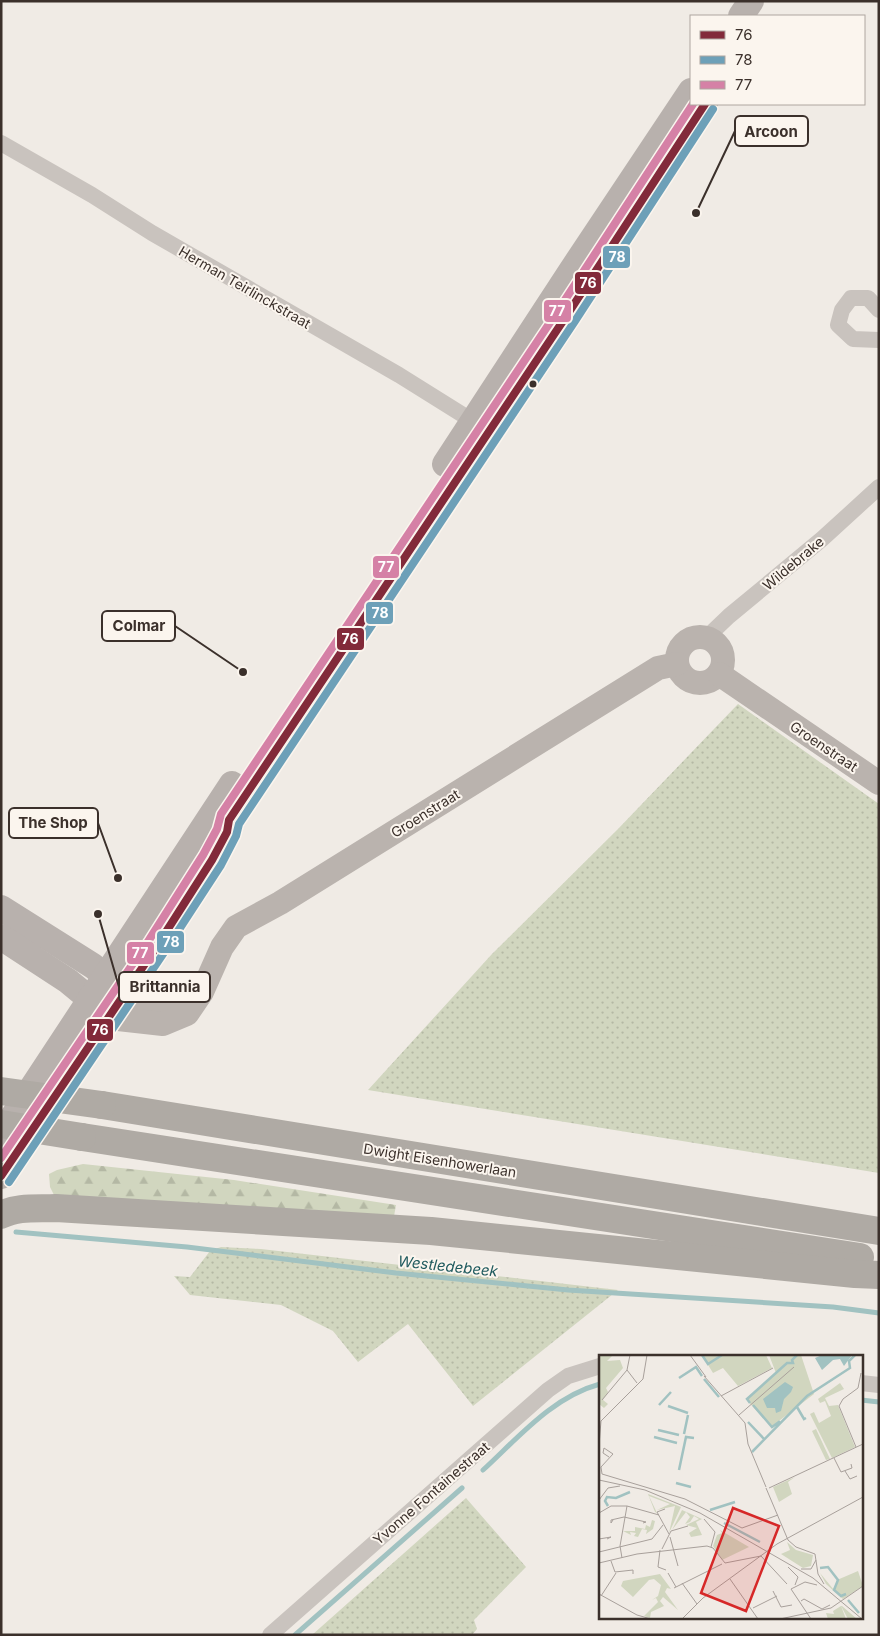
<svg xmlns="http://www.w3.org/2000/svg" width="880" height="1636" viewBox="0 0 880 1636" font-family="Inter,sans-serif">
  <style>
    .grass { fill: url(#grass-dots) }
    .forest { fill: url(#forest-firs) }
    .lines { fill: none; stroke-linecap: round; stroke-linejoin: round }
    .stream { stroke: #a1c2c1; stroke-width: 5 }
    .street { stroke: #c9c3be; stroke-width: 16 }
    .secondary { stroke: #bab3ae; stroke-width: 24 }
    .primary { stroke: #b8b1ad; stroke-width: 26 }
    .highway { stroke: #afaaa4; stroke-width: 28 }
    .highway-bridge { stroke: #afaaa4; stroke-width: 28 }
    .bus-1-casing { stroke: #fbf5ee; stroke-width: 11 }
    .bus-2-casing { stroke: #fbf5ee; stroke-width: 11 }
    .bus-3-casing { stroke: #fbf5ee; stroke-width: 11 }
    .bus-1 { stroke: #822a3a; stroke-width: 8 }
    .bus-2 { stroke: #6da0b8; stroke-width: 8 }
    .bus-3 { stroke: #d581a6; stroke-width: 8 }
    .bus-dot { fill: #3b302b; stroke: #fbf5ee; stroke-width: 2 }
    .labels { text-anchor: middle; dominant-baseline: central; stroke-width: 4; stroke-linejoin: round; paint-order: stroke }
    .street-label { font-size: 14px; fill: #3b302b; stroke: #fbf5ee }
    .water-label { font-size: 15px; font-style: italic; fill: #1f5a5e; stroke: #fbf5ee }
    .inset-river { fill: none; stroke: #a1c2c1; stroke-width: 2.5 }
    .inset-road { fill: none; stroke: #a8a09b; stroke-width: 1 }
    .view { fill: #d62828; fill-opacity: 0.15; stroke: #d62828; stroke-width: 2.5 }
    .inset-edge { fill: none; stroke: #3b302b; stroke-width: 2.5 }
    .leader { fill: none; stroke: #3b302b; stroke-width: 2 }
    .callout-dot { fill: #3b302b; stroke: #fbf5ee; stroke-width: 2 }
    .callout { fill: #fbf5ee; stroke: #3b302b; stroke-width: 2 }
    .callout-label { font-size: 15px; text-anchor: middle; font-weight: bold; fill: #3b302b }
    .line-badge { stroke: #fbf5ee; stroke-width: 2 }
    .badge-label { font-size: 14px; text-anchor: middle; font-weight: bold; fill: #fff }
  </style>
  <defs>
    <pattern id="grass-dots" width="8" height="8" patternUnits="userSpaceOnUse" patternTransform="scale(1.25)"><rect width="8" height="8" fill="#d1d6bf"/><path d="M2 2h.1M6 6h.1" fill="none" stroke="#b4b8a4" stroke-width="1.8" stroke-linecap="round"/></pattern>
    <pattern id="forest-firs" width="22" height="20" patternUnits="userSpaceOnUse" patternTransform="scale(1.25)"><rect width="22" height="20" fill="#d1d6bf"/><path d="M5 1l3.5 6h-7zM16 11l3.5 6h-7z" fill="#b4b8a4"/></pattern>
  </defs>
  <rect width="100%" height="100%" fill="#f0ebe5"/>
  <g class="grass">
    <path d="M738 704 879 804V1173L368 1090 492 954 618 829Z"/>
    <path d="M221 1247 261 1249 618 1290 473 1406 408 1324 358 1362 333 1331 281 1305 190 1295 174 1276 190 1277 210 1251Z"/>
    <path d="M466 1498 526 1567 474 1620 477 1629 472 1635H312Z"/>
  </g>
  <path class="forest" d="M83 1164 234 1180 396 1205 393 1222 55 1197 50 1187 49 1174 57 1170Z"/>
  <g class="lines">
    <g class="stream">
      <path d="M16 1232 187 1247 396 1273 568 1290 833 1307 879 1313"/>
      <path d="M861 1400 879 1402"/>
      <path d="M483 1470C518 1438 552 1397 600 1384"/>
      <path d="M295 1635 462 1488"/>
    </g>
    <g class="street">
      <path d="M1 143 92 195 152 233 399 375 479 425"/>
      <path d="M879 310 868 298H851L842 310 838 325 853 339 879 340"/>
      <path d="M706 638 729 616 822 539 879 487"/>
      <path d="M861 1383 879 1385"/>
      <path d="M270 1635 548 1390 568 1376 600 1366"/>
    </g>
    <g class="secondary">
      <circle cx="700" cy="660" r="23"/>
      <path d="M719 674 879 783"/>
      <path d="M125 992 150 1009 172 1008 176 1006"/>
      <path d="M109 1015 118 1019 163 1024 187 1014 202 992 222 947 236 927 280 903 658 668 677 664"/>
    </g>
    <g class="primary">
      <path d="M741 16 751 1"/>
      <path d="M445 464 571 271 691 91"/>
      <path d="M1 908 93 966 119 987"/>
      <path d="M1 937 68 981 102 1009"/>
      <path d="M1 1135 232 784"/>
      <path d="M1 1176 87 1047 157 946 212 860 227 832 229 820 567 315 705 104"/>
    </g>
    <g class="highway">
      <path d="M102 1105 879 1231"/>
      <path d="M82 1137 860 1257"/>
      <path d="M1 1215C18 1206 38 1209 56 1208L431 1231 855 1274 879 1275"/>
    </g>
    <g class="highway-bridge">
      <path d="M1 1091 102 1105"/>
      <path d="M1 1124 82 1137"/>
    </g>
    <g class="bus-1-casing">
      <path id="bus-1" d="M1 1176 157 946 212 860 227 832 229 820 567 315 705 104"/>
    </g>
    <g class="bus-2-casing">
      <path id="bus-2" d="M9 1182 165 951 221 865 236 836 239 824 575 321 713 109"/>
    </g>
    <g class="bus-3-casing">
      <path id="bus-3" d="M1 1158 149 940 203 855 217 829 221 814 559 309 693 104"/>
    </g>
    <use href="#bus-1" class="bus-1"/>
    <use href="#bus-2" class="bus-2"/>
    <use href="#bus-3" class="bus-3"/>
  </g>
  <circle class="bus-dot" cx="533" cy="384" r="4.5"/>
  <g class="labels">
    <g class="street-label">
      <text transform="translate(245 287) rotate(30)">Herman Teirlinckstraat</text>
      <text transform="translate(793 563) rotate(-40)">Wildebrake</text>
      <text transform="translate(824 746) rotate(34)">Groenstraat</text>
      <text transform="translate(425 813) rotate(-32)">Groenstraat</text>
      <text transform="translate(440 1160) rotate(9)">Dwight Eisenhowerlaan</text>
      <text transform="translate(431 1493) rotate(-41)">Yvonne Fontainestraat</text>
    </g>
    <g class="water-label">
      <text transform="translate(448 1266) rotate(6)">Westledebeek</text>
    </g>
  </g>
  <g transform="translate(599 1355)">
    <rect width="264" height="264" fill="#f0ebe5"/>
    <path d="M0 0H14L8 6 21 5 24 13 7 33 9 37 4 45 9 49 5 53 0 49ZM103 0H167L173 13 139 31 124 13 114 18ZM241 28 245 34 226 43 230 51 239 50 256 92 233 103 211 59 215 57 220 68 232 61 226 46 221 48 219 44ZM217 74 231 104 227 105 213 76ZM196 122 189 127 193 139 180 147 174 132ZM121 175 150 192 123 205 114 191 118 180 123 178ZM188 187 197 195 214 200 212 211 204 213 182 199 191 195ZM259 216 264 231 244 244 227 229 221 218 235 235 238 225ZM242 251H243L258 264H249L242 251 247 264H229L227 258 235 259 234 256Z" fill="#d1d6bf"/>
    <path d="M44 137 82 152 70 178 76 151 58 155 71 149 50 141 58 158 56 157 49 139ZM83 155 103 164 97 167 103 180 92 182 90 178 98 173 87 170 100 164 95 161 91 167 86 169 91 162 87 157 73 175ZM61 219 72 234 68 233 66 237 79 255 64 242 61 246 65 251 52 257 51 263 45 261 59 247 57 243 53 245 59 241 62 230 55 224 50 225 34 242 22 231 24 226Z" fill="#d1d6bf"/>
    <path d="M170 0H202L215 39 172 72 147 44 177 18ZM53 165 56 166 54 174 58 177 54 174 47 179 48 175 43 174 39 182 35 181 37 178 31 177 32 180 24 176H36V172L46 174 47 170 51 172Z" fill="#d1d6bf"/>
    <path d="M223 0H253L245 11 241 4 234 5 223 15 216 3ZM186 27 194 32 192 37 185 44 182 56 177 58 176 53H168L164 44Z" fill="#a1c2c1"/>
    <path class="inset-river" d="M103 0 109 9 123 0M80 23 97 12 103 21M105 24 120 42M151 48 148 44 188 8H194L193 5 198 0M60 50 72 37M154 50 173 72 180 67 182 69M69 51 89 58M198 52 205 64 207 63M149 67 166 85M59 75 80 80M85 79 89 60M55 82 78 88M153 97 208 41 251 13 250 6 256 0M80 115 87 82 95 83M77 128 92 132M9 151 6 146 8 142 17 143 31 137M111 155 136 147M125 168 161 187M221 213 229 212 239 225 235 235 242 241 247 239M249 245 260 258"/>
    <path class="inset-road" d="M91 0 107 22M28 15 38 28M105 21 146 68 149 89 167 132M122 41 174 13M3 45 28 15 31 0M140 60 195 12M0 90 2 66 44 24 48 0M257 92 240 51 244 44 259 33 262 18M10 102 4 98 5 93 14 99 2 112 3 119 86 144 143 173 179 160M235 103 242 117 253 113 252 109M246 116 251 124 258 121M0 125 46 135 101 158 214 223 263 264M167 133 189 185M170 133 264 89M0 145 9 133 21 131M66 154 58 157 70 179M0 158 12 151H28M105 164 116 177 112 192M14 165 12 168V165L25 162 47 167 44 168M71 182 79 211M0 184 12 182 8 184M189 185 197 192 216 199 219 219 225 229M63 194 72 176 89 171M61 195 59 212 67 215M0 197 53 184 64 170M162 201 188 229M23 203 21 191 28 151 60 160M12 206 16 217 34 215V219M0 208 38 199 108 191 114 193 126 208M126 208 162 201M189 212 199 222 196 230M202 214H212L217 205M69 218 77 232M131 224 159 264M83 228 98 249M75 233 123 209M192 234 212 264M192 234 206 227 218 230M174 236 182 252 193 250M0 239 38 260 52 264M2 241 17 218M202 246 205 244 223 254 231 250M154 253 178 241M83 264 104 243 178 189 264 142M181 264 232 253 264 231"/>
    <path class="view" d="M134 153 180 171 147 256 102 238Z"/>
    <rect width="264" height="264" class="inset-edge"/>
  </g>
  <path class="leader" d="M696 213L735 131M243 672L175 626M118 878L98 823M98 914L119 987"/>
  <g class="callout-dot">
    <circle cx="696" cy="213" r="5"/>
    <circle cx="243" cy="672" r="5"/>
    <circle cx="118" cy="878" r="5"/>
    <circle cx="98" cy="914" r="5"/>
  </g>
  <g class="callout">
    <rect x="735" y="116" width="73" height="30" rx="5"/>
    <rect x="102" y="611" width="73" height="30" rx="5"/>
    <rect x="9" y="808" width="89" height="30" rx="5"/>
    <rect x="119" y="972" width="91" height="30" rx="5"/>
  </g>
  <g class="callout-label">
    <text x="771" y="137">Arcoon</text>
    <text x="139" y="631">Colmar</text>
    <text x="53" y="828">The Shop</text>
    <text x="165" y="992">Brittannia</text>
  </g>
  <g class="line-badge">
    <rect x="602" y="245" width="29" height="24" rx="5" fill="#6da0b8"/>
    <rect x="574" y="271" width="28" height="24" rx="5" fill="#822a3a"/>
    <rect x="543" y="299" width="29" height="24" rx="5" fill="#d581a6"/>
    <rect x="372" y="555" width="28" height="24" rx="5" fill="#d581a6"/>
    <rect x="365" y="601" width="29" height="24" rx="5" fill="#6da0b8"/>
    <rect x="336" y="627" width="29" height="24" rx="5" fill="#822a3a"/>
    <rect x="156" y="930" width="29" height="24" rx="5" fill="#6da0b8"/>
    <rect x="126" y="941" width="29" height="24" rx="5" fill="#d581a6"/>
    <rect x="86" y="1018" width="28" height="24" rx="5" fill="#822a3a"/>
  </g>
  <g class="badge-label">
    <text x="617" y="262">78</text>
    <text x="588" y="288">76</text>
    <text x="557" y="316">77</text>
    <text x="386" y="572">77</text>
    <text x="380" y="618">78</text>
    <text x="350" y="644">76</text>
    <text x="171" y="947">78</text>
    <text x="140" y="958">77</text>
    <text x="100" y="1035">76</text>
  </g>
  <rect width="880" height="1636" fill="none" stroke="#3b302b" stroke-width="5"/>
  <rect x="690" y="15" width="175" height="90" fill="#fbf5ee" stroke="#aea6a0"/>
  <rect x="700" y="31" width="25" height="8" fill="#822a3a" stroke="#aea6a0"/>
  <text x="735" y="40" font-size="15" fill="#3b302b">76</text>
  <rect x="700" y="56" width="25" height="8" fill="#6da0b8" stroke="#aea6a0"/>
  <text x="735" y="65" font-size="15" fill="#3b302b">78</text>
  <rect x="700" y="81" width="25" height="8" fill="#d581a6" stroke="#aea6a0"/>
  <text x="735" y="90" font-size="15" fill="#3b302b">77</text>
</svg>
